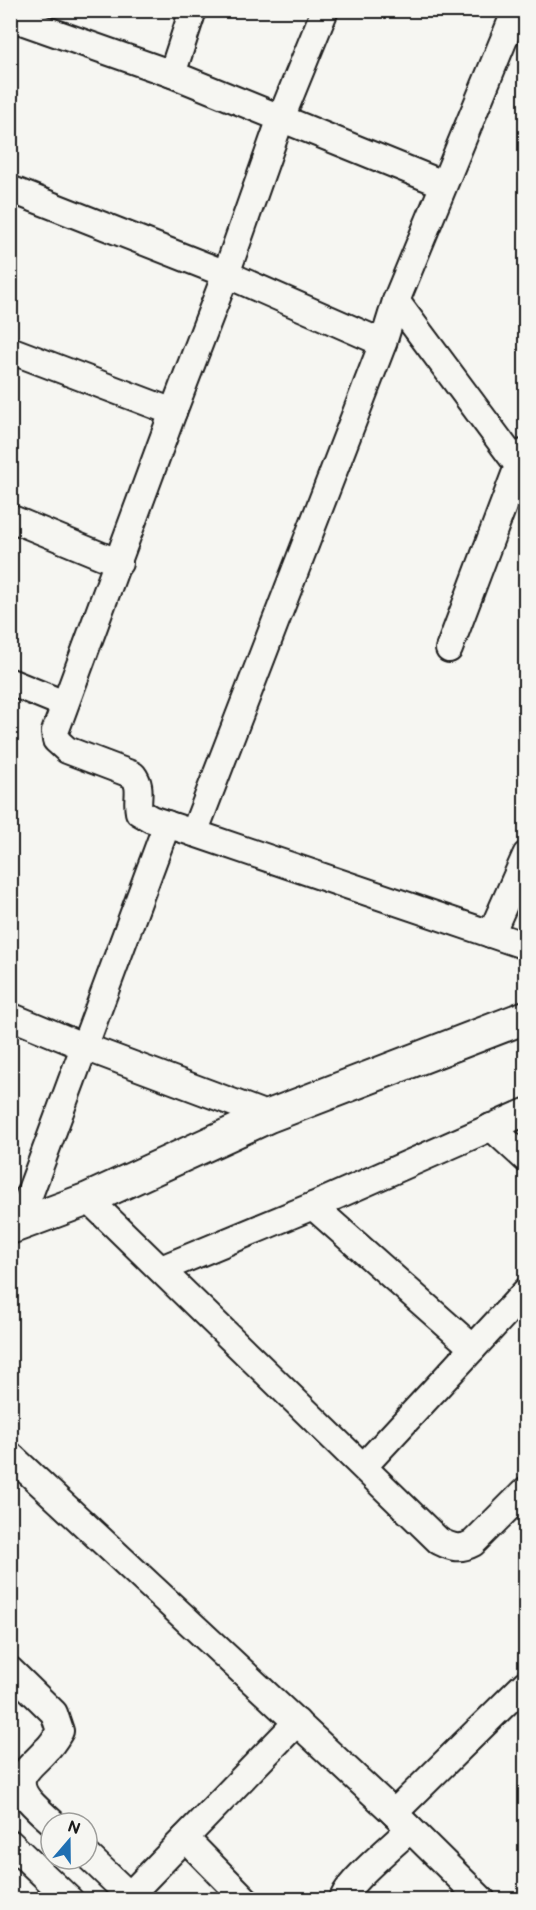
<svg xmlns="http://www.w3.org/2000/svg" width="536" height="1910" viewBox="0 0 536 1910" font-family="'Balsamiq Sans',sans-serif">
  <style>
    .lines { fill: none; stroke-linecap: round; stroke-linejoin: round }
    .minor-casing { stroke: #1c1c1c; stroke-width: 30 }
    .tertiary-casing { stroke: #1c1c1c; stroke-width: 36 }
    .minor { stroke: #f6f6f2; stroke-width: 26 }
    .tertiary { stroke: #f6f6f2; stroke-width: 32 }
  </style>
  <rect width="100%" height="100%" fill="#f6f6f2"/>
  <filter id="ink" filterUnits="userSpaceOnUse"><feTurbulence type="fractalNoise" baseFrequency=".0167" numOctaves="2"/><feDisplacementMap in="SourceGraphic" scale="12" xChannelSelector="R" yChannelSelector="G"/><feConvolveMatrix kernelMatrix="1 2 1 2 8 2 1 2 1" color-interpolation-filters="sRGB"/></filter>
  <g filter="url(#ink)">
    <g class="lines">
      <g class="minor-casing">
        <g id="minor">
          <path d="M516 10 396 301 383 343 194 833 526 946"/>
          <path d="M10 17 172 74 443 184"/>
          <path d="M172 74 193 10"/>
          <path d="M10 189 226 274 383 343"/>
          <path d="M396 301 526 476"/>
          <path d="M10 350 173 412"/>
          <path d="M10 518 119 563"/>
          <path d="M449 649 523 453"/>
          <path d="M10 682 64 704"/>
          <path d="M194 833 151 819 139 812C136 798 143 788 133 775L67 750 56 740 55 732 173 412 226 274 281 118 325 10"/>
          <path d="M491 934 526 855"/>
          <path d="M10 1016 85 1047 269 1116"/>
          <path d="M491 1127 526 1159"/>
          <path d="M88 1199 439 1541C453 1548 460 1550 473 1543L526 1490"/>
          <path d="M313 1206 473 1348"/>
          <path d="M18 1225 167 824"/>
          <path d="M161 1269 313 1206 526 1112"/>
          <path d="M10 1455 394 1813 482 1900"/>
          <path d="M364 1466 526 1291"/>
          <path d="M10 1670 54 1713 60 1731C56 1738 52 1745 46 1750 33 1766 10 1776 29 1800 36 1808 45 1816 53 1823"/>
          <path d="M394 1813 526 1683"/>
          <path d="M185 1838 246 1900"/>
          <path d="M10 1843 70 1900"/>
          <path d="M87 1855 129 1895"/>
          <path d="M125 1900 297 1722"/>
          <path d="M343 1900C343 1886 398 1841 410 1829"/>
        </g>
      </g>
      <g class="tertiary-casing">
        <path id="tertiary" d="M10 1228 88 1199 269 1116 526 1017"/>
      </g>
      <use href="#minor" class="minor"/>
      <use href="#tertiary" class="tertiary"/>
    </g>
  </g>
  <rect width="536" height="1910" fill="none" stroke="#f6f6f2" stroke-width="36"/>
  <rect x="18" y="18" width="500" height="1874" fill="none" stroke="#1c1c1c" stroke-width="2" filter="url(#ink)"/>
  <g transform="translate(69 1841) rotate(20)"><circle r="28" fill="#f6f6f2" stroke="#9f9f9c" stroke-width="1.5"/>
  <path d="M0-4.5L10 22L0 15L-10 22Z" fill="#1f6fb2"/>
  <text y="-9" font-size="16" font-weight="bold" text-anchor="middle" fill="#1c1c1c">N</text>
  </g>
</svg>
